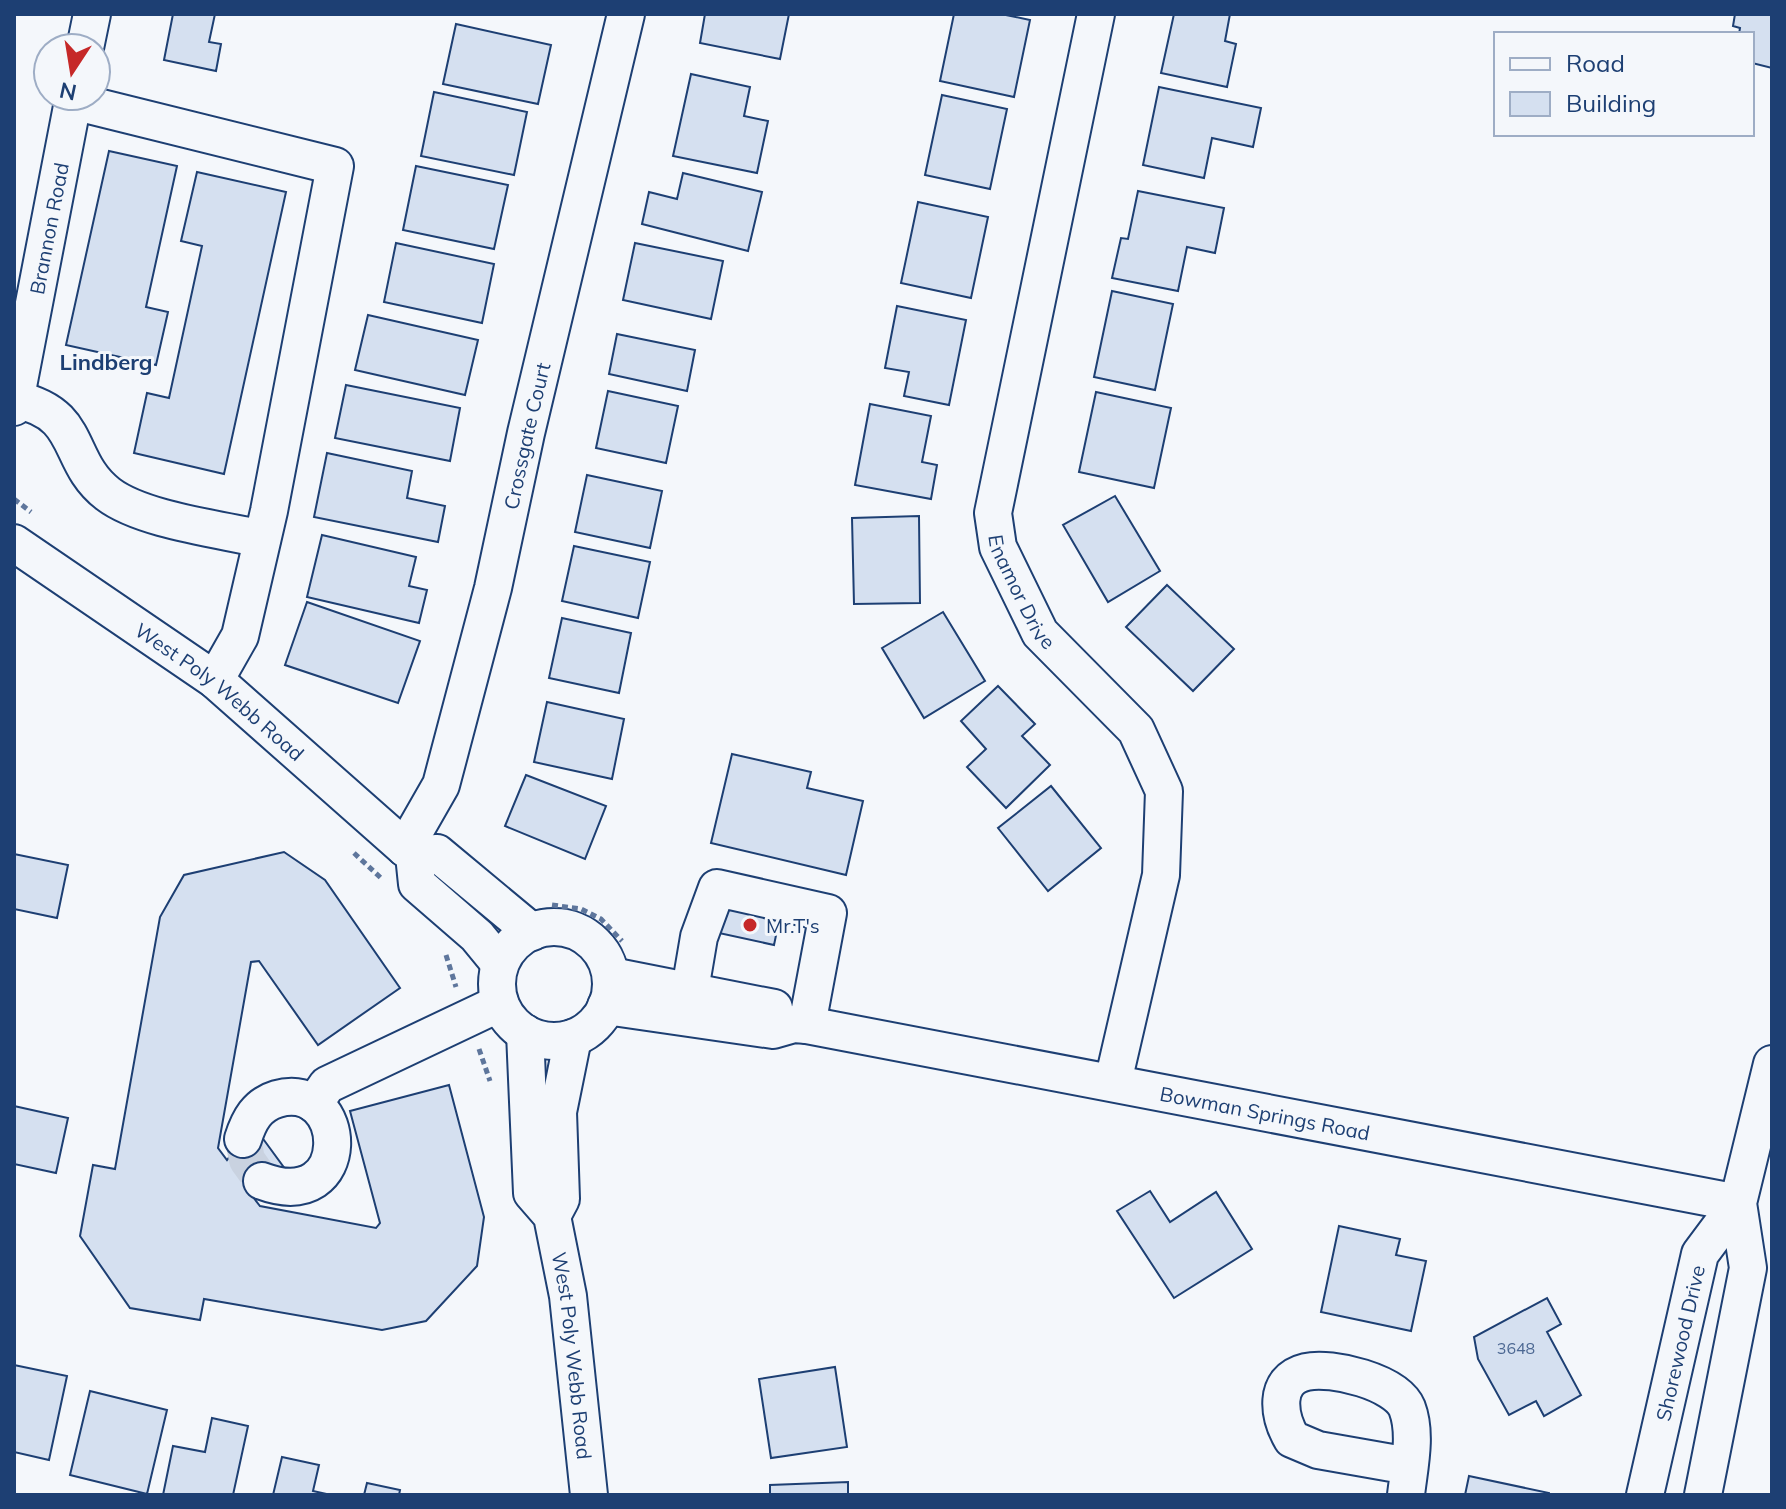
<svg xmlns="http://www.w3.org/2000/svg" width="1786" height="1509" viewBox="0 0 1786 1509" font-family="Mulish,sans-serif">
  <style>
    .building { fill: #d5e0f0; stroke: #1d3f73; stroke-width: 2 }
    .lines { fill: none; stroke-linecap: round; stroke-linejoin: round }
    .minor-tunnel { stroke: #c9d2e0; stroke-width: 36; stroke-dasharray: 36 18; stroke-linecap: butt }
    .minor-casing { stroke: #1d3f73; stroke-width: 40 }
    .path { stroke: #5e769c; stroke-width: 5; stroke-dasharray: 6 4; stroke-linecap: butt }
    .minor { stroke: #f4f7fb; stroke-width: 36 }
    .poi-dot { fill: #c62828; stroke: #f4f7fb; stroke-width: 3 }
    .labels { text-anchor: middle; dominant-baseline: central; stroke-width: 6; stroke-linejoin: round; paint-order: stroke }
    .number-label { font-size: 16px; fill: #4b6792 }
    .street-label { font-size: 20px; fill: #1d3f73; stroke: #f4f7fb }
    .poi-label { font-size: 20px; fill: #1d3f73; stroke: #f4f7fb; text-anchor: start }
    .neighbourhood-label { font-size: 22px; font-weight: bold; fill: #1d3f73; stroke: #f4f7fb }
  </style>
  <rect width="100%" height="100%" fill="#f4f7fb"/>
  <g class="building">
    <path d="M173 14H215L209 42 221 44 216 71 164 60Z"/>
    <path d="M705 14H789L780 59 700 43Z"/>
    <path d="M954 14H1001L1030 20 1014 97 940 81Z"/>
    <path d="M1174 14H1230L1225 41 1236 44 1227 87 1161 73Z"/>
    <path d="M1735 14H1772V68L1752 63V34H1739L1740 28 1733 26Z"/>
    <path d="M456 24 551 45 538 104 443 84Z"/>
    <path d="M691 74 750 87 744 116 768 121 757 173 673 156Z"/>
    <path d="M1159 87 1261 108 1253 147 1212 138 1204 178 1143 165Z"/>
    <path d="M434 92 527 112 514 175 421 156Z"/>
    <path d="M942 95 1007 109 990 189 925 175Z"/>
    <path d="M109 151 177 166 146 307 168 312 156 365 66 345Z"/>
    <path d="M416 166 508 185 494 249 403 230Z"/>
    <path d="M197 172 286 192 224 474 134 453 147 393 169 398 202 246 181 241Z"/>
    <path d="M683 173 762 192 748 251 642 224 649 192 677 199Z"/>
    <path d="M1138 191 1224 208 1215 253 1187 247 1178 291 1112 278 1121 238 1128 239Z"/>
    <path d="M918 202 988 217 971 298 901 283Z"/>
    <path d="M396 243 494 264 482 323 384 302Z"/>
    <path d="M635 243 723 261 711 319 623 300Z"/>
    <path d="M1112 291 1173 304 1155 390 1094 377Z"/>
    <path d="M897 306 966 320 949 405 904 396 909 372 885 368Z"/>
    <path d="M368 315 478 340 465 395 355 370Z"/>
    <path d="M617 334 695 350 687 391 609 374Z"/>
    <path d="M346 385 460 408 450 461 335 438Z"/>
    <path d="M608 391 678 406 666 463 596 448Z"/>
    <path d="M1096 392 1171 408 1154 488 1079 472Z"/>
    <path d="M870 404 931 416 922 462 937 465 931 499 855 485Z"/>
    <path d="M327 453 412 471 407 498 445 506 438 542 314 517Z"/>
    <path d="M587 475 662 491 650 548 575 532Z"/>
    <path d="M1115 496 1160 571 1108 602 1063 525Z"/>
    <path d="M919 516 920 603 854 604 852 518Z"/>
    <path d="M322 535 416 557 409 586 427 590 419 623 307 597Z"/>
    <path d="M574 546 650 562 638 618 562 601Z"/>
    <path d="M1167 585 1234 649 1193 691 1126 627Z"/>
    <path d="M307 602 420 641 398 703 285 665Z"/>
    <path d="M943 612 985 681 924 718 882 648Z"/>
    <path d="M562 618 631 633 619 693 549 678Z"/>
    <path d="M998 686 1035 724 1022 736 1050 765 1006 808 967 767 986 749 961 721Z"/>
    <path d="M547 702 624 719 612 779 534 762Z"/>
    <path d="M732 754 811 772 807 788 863 801 846 875 711 843Z"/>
    <path d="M526 775 606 806 585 859 505 826Z"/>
    <path d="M1051 786 1101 848 1048 891 998 828Z"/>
    <path d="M284 852 325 880 400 988 318 1045 259 961 251 962 218 1148 227 1160 243 1139 261 1136 288 1173 262 1181 253 1197 260 1206 376 1228 380 1223 350 1111 449 1085 484 1217 477 1266 426 1321 382 1330 204 1299 200 1320 130 1308 80 1236 93 1165 115 1169 160 917 184 875Z"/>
    <path d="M14 854 68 865 57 918 14 909Z"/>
    <path d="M725 904 780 916 774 945 719 933Z"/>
    <path d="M14 1106 68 1118 56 1173 14 1164Z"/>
    <path d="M1150 1191 1170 1222 1216 1192 1252 1249 1174 1298 1117 1211Z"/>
    <path d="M1339 1226 1400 1239 1396 1255 1426 1261 1411 1331 1321 1312Z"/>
    <path d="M1547 1298 1561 1324 1547 1332 1581 1395 1544 1416 1536 1401 1509 1415 1478 1359 1474 1337Z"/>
    <path d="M14 1365 67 1376 49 1460 14 1452Z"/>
    <path d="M835 1367 847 1447 771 1458 759 1379Z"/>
    <path d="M90 1391 167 1410 147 1494 70 1475Z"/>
    <path d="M212 1418 248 1426 233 1495H163L173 1446 205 1452Z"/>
    <path d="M282 1457 319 1465 313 1491 331 1495H273Z"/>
    <path d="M1469 1476 1549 1493V1495H1465Z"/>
    <path d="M848 1482V1495H770V1485Z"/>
    <path d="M367 1483 400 1490 399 1495H364Z"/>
  </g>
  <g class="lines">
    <path class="minor-tunnel" d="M243 1139 247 1160 262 1181"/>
    <g class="minor-casing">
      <g id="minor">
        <path id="s1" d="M1096 14 993 513 998 547 1040 633 1136 730 1164 791 1161 875 1113 1082"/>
        <path d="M85 48 92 14"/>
        <path d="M73 101 335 166 269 511 240 636 215 680"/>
        <path d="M17 400C84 414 65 461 108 494 142 520 219 529 262 539"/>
        <path id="s2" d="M14 407 74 96"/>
        <path id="s3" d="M14 543 215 680 405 848 414 855 437 853 532 932"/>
        <path id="s4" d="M405 848 441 785 493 588 526 433 626 14"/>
        <path d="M414 855 417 884 477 936 500 964"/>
        <circle cx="554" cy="984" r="57"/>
        <path d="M611 976 774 1008"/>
        <path d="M690 990 699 937 717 888 828 913 807 1025"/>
        <path id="s5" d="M606 1006 773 1030 794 1024 807 1025 1738 1203"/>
        <path id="s6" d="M525 1033 532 1193 552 1216 568 1296 589 1495"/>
        <path d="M314 1104 327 1085 500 1003"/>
        <path d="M243 1139C249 1120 257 1105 277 1099 350 1078 356 1216 262 1181"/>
        <path d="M552 1216 561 1199 558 1112 573 1038"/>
        <path d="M1406 1495C1409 1468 1417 1434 1407 1408 1396 1382 1332 1366 1306 1372 1272 1380 1279 1417 1292 1439L1318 1450 1409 1466"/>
        <path id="s7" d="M1645 1495 1700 1254 1738 1203"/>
        <path d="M1703 1495 1748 1268 1738 1203 1772 1064"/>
      </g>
    </g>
    <g class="path">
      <path d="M14 499 31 512"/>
      <path d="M354 853 382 879"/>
      <path d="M552 905 581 909 601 919 622 941"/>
      <path d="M446 955 456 987"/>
      <path d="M479 1049 490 1081"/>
    </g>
    <use href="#minor" class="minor"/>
  </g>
  <circle class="poi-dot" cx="750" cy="925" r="8"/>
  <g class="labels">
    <g class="number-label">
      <text x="1516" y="1348">3648</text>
    </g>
    <g class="street-label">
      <text stroke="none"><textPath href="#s2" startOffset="182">Brannon Road</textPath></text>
      <text stroke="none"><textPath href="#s4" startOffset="432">Crossgate Court</textPath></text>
      <text stroke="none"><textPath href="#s1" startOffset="594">Enamor Drive</textPath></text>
      <text stroke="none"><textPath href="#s3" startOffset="254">West Poly Webb Road</textPath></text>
      <text stroke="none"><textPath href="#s5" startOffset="670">Bowman Springs Road</textPath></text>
      <text stroke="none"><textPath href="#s7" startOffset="156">Shorewood Drive</textPath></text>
      <text stroke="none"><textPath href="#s6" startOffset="332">West Poly Webb Road</textPath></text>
    </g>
    <g class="poi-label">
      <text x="766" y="925">Mr.T's</text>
    </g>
    <g class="neighbourhood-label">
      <text x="106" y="362">Lindberg</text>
    </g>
  </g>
  <rect width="1786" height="1509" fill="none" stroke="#1d3f73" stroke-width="32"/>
  <rect x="1494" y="32" width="260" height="104" fill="#f4f7fb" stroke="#9eadc5" stroke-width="2"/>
  <rect x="1510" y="58" width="40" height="12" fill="#f4f7fb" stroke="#9eadc5" stroke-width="2"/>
  <text x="1566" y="72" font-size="24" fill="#1d3f73">Road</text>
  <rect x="1510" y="92" width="40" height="24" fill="#d5e0f0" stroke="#9eadc5" stroke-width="2"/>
  <text x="1566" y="112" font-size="24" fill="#1d3f73">Building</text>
  <g transform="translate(72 72) rotate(192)"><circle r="38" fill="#f4f7fb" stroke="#9eadc5" stroke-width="2"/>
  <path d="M0-6L14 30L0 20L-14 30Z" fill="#c62828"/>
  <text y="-12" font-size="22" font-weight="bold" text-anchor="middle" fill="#1d3f73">N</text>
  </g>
</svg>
